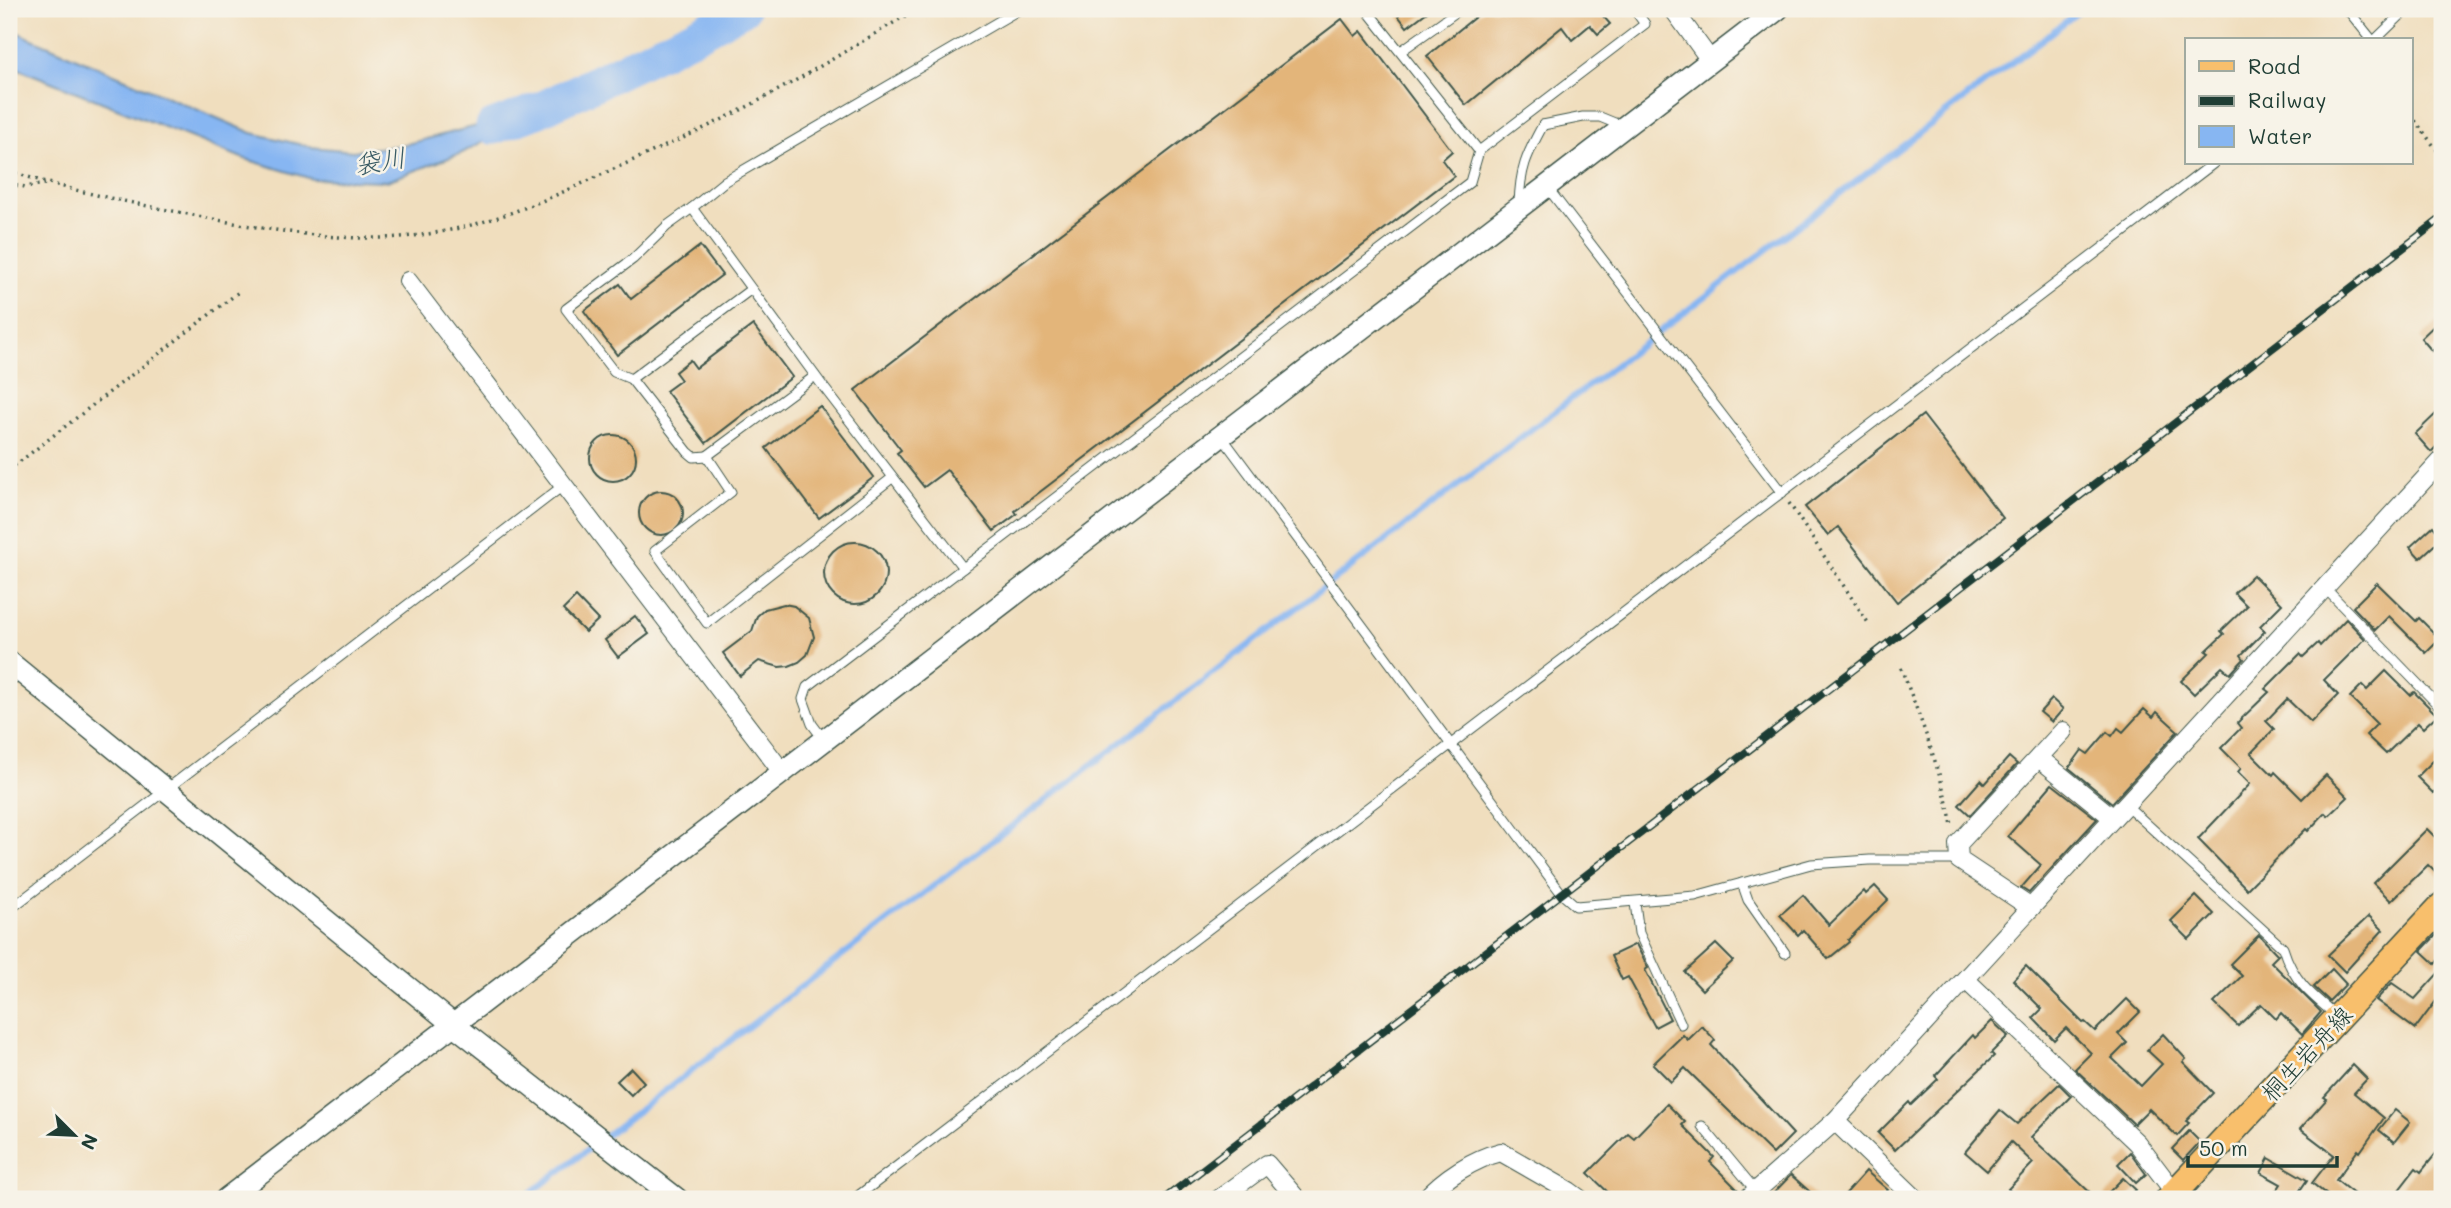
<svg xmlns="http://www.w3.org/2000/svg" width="2451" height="1208" viewBox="0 0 2451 1208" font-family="Mali,'Klee One',sans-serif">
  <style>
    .water { fill: #87b6f2; stroke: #537a93; stroke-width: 2 }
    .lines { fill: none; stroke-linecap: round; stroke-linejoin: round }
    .stream { stroke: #87b6f2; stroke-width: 6 }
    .river { stroke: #87b6f2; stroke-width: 35 }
    .building { fill: #e3b57a }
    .service-casing { stroke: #3e5549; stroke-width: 11 }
    .minor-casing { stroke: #3e5549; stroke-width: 20 }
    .tertiary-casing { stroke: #3e5549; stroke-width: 24 }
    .primary-casing { stroke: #3e5549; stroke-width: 29 }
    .path { stroke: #3e5549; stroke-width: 3.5; stroke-dasharray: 2 5; stroke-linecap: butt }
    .service { stroke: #fff; stroke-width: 9 }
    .minor { stroke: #fff; stroke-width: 18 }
    .tertiary { stroke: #fff; stroke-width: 21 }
    .primary { stroke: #f8bf6c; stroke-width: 26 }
    .rail-casing { stroke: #1f3d34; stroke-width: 8 }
    .rail { stroke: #f7f3e8; stroke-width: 5; stroke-dasharray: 16; stroke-linecap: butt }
    .labels { text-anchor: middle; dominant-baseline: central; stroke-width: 5; stroke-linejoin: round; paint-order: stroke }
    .street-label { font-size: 24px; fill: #1f3d34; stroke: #f7f3e8 }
    .water-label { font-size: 26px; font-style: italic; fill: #395b64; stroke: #f7f3e8 }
  </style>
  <rect width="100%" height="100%" fill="#f7f3e8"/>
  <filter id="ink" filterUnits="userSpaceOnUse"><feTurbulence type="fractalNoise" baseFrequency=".0143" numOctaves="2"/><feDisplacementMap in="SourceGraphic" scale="14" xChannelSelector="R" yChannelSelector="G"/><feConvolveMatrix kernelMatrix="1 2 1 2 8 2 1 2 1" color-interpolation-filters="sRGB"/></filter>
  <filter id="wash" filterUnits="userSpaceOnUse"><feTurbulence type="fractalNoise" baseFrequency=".00686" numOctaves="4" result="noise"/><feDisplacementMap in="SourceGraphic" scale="28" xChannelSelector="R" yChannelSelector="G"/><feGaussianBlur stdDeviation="1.57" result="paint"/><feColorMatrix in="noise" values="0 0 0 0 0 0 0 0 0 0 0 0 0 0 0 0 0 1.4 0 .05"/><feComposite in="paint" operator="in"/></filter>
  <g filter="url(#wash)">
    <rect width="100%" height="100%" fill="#f0debe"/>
    <path class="water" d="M9 29 252 133 311 147 353 151 403 145 539 110 462 153 387 181 312 179 242 158 9 65Z"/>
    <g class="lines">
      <path class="stream" d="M523 1199 2082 9"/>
      <path class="river" d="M493 127 539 110 691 37 742 9"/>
    </g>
    <g id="blocks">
      <g class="building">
        <path d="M1393 9H1431L1407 27Z"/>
        <path d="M1485 9H1610L1602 15 1610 24 1598 34 1590 25 1572 40 1562 27 1466 105 1427 56Z"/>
        <path d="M1342 19 1355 36 1361 31 1452 151 1442 160 1454 176 1015 511 1017 514 994 531 947 470 924 487 897 453 901 450 855 390Z"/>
        <path d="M700 246 722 275 617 355 584 311 620 284 631 299Z"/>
        <path d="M2442 318V342L2432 351 2421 338Z"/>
        <path d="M753 325 792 377 706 443 666 391 681 380 675 372 690 360 696 368Z"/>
        <path d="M820 406 874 477 819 518 766 448Z"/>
        <path d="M2442 408V441L2431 452 2415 434Z"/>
        <path d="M1923 415 2003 518 1897 602 1838 527 1828 535 1805 507Z"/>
        <circle cx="613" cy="458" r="23"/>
        <circle cx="661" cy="513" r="22"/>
        <path d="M2433 526 2442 538 2420 558 2410 547Z"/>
        <circle cx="855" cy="573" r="31"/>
        <path d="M2253 575 2282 604 2260 626 2265 631 2241 655 2244 659 2232 672 2230 674 2222 667 2194 694 2181 681 2209 653 2206 651 2224 634 2221 631 2247 606 2234 593Z"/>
        <path d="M2377 583 2416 621 2419 618 2440 639 2426 653 2389 616 2375 630 2353 607Z"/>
        <path d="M576 597 598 620 585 632 563 610Z"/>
        <path d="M784 604 794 606 809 618 814 637 807 655 799 662 789 666 779 667 759 661 740 676 723 653 752 631 757 616 765 609Z"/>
        <path d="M635 616 649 634 618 657 605 640Z"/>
        <path d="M2346 619 2365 639 2324 680 2338 695 2311 722 2287 699 2266 721 2274 729 2251 753 2273 775 2275 772 2302 799 2326 775 2348 797 2328 816 2325 813 2308 831 2306 829 2247 889 2198 839 2250 784 2238 772 2241 768 2221 748 2241 728 2237 723 2269 692 2265 689 2300 654 2303 657 2318 643 2320 646Z"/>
        <path d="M2386 671 2410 695 2414 692 2437 715 2423 728 2418 723 2386 754 2366 735 2377 724 2350 697 2362 685 2367 690Z"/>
        <path d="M2052 699 2063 709 2052 722 2040 712Z"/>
        <path d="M2144 709 2153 717 2157 712 2178 731 2112 803 2069 768 2082 750 2088 754 2107 732 2112 736 2118 728 2123 732Z"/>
        <path d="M2442 752V784L2433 793 2417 777Z"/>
        <path d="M2009 757 2017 764 1970 815 1959 805 1981 780 1985 784Z"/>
        <path d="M2052 784 2097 819 2029 893 2021 888 2041 865 2008 836Z"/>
        <path d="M2427 829 2442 844V879L2428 865 2391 901 2373 883Z"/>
        <path d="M1875 886 1888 900 1848 940 1849 942 1828 959 1803 930 1798 935 1780 915 1803 895 1829 925 1864 891 1866 894Z"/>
        <path d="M2196 896 2214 914 2189 939 2171 921Z"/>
        <path d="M2369 916 2383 930 2345 972 2328 955Z"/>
        <path d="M2442 929V956L2435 964 2421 951Z"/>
        <path d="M2259 935 2278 955 2271 962 2321 1012 2302 1034 2281 1013 2276 1019 2261 1004 2238 1026 2214 1003 2242 976 2230 964Z"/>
        <path d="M1636 944 1648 968 1645 970 1670 1019 1655 1027 1628 977 1622 980 1611 956Z"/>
        <path d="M1716 944 1733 961 1702 990 1685 972Z"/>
        <path d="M2026 966 2083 1023 2085 1022 2095 1031 2127 999 2140 1012 2118 1034 2127 1043 2112 1058 2141 1086 2162 1064 2147 1050 2163 1034 2186 1059 2183 1062 2213 1093 2186 1121 2189 1123 2177 1136 2149 1109 2134 1124 2075 1069 2091 1053 2066 1028 2054 1040 2033 1018 2042 1009 2013 980Z"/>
        <path d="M2332 969 2346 984 2329 1001 2314 987Z"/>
        <path d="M2442 969V1007L2436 1001 2415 1029 2376 1000 2392 983 2415 999Z"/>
        <path d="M1992 1021 2008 1036 1991 1053 1994 1056 1895 1150 1878 1133 1909 1102 1911 1105 1938 1079 1935 1076 1973 1035 1975 1038Z"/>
        <path d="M1702 1026 1715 1040 1711 1045 1793 1134 1773 1154 1685 1068 1671 1082 1653 1064 1683 1035 1688 1040Z"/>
        <path d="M2353 1065 2367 1079 2354 1093 2384 1118 2360 1152 2358 1150 2336 1180 2360 1199H2332L2312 1183 2334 1155 2300 1129 2327 1099 2324 1097Z"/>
        <path d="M631 1068 644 1082 631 1095 617 1081Z"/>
        <path d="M2059 1084 2071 1096 2031 1137 2097 1199H2019L2008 1189 2033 1163 2011 1142 1987 1171 1965 1152 2000 1110 2017 1124Z"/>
        <path d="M1667 1104 1685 1122 1682 1125 1714 1157 1710 1162 1738 1190 1728 1199H1615L1588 1173 1628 1133 1634 1138Z"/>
        <path d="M2395 1110 2410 1122 2394 1142 2379 1130Z"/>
        <path d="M2189 1131 2200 1142 2183 1160 2172 1149Z"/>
        <path d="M2442 1146V1199H2392L2416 1168 2421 1172Z"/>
        <path d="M2130 1152 2146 1174 2136 1183 2118 1164Z"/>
        <path d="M2269 1158 2307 1180 2294 1199H2271L2281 1184 2261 1173Z"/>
        <path d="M1866 1171 1888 1190 1880 1199H1841Z"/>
        <path d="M1791 1175 1818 1199H1768Z"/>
        <path d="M2123 1178 2136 1190 2127 1199H2102Z"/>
      </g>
    </g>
  </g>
  <g filter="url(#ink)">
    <use href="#blocks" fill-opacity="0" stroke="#3e5549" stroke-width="2"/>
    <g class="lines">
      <g class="service-casing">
        <g id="service">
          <path d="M1366 9 1479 151 1645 24 1634 9"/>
          <path d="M2347 9 2372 40"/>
          <path d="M2375 40 2407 9"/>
          <path d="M1401 51 1460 9"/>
          <path d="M1543 125 1583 117H1600L1622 126"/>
          <path d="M1547 187 1782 493"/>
          <path d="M1519 205C1520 169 1526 156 1543 125"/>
          <path d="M692 208 725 181 1020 9"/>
          <path d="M750 290 631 379 688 452 694 457 707 456 731 492 655 551 707 623 892 478"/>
          <path d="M631 379 614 372 566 309 633 259 667 226 692 208 822 385 963 568"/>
          <path d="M1222 437 1562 894 1576 906 1695 896 1811 864 1870 860H1959"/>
          <path d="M707 456 815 376"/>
          <path d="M2325 588 2442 709"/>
          <path d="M824 740 812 724 803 699 807 687 1470 182 1479 151"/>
          <path d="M2125 804 2283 948C2293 981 2311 995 2337 1016"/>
          <path d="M1742 883 1748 900 1785 953"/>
          <path d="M1635 903 1639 933 1681 1024"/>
          <path d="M9 910 564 485"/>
          <path d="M1702 1126 1756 1191"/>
          <path d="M854 1199 2214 163"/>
        </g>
      </g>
      <g class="minor-casing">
        <g id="minor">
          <path d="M1673 9 1710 60"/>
          <path d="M408 281 783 773"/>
          <path d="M2039 758 2113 818"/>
          <path d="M2031 908 1959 860 1958 844 2063 731"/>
          <path d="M1966 980 2137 1143 2175 1193"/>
          <path d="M1835 1121 1916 1199"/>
          <path d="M1219 1199 1267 1164 1297 1199"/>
          <path d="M1425 1199C1444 1178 1473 1159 1501 1152L1569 1191 1580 1199"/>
          <path d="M1747 1199 1835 1121 2442 460"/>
        </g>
      </g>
      <g class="tertiary-casing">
        <g id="tertiary">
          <path d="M9 662 454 1025 677 1199"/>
          <path d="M226 1199 1778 9"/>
        </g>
      </g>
      <g class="primary-casing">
        <path id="primary" d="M2169 1199 2442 906"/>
      </g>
      <g class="path">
        <path d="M2411 115 2442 157"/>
        <path d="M9 171C64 189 121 201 178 212 262 229 354 248 440 232 502 221 562 193 618 167 652 152 686 137 719 121 787 88 852 47 917 9"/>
        <path d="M9 184 25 187 45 184"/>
        <path d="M9 470 240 291"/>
        <path d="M1789 503 1869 624"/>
        <path d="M1901 668C1921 720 1941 771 1952 825"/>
      </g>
      <use href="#service" class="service"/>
      <use href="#minor" class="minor"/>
      <use href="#tertiary" class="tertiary"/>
      <use href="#primary" class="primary"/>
      <g class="rail-casing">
        <path id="rail" d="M1164 1199 2442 218"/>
      </g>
      <use href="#rail" class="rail"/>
    </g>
  </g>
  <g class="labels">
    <g class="street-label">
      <text transform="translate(2306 1053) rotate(-47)">桐生岩舟線</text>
    </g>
    <g class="water-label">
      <text transform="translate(380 160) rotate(-9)">袋川</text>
    </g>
  </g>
  <rect width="2451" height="1208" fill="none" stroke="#f7f3e8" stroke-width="35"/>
  <rect x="2185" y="38" width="228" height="126" fill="#f7f3e8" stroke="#a1aaa0" stroke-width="2"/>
  <rect x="2199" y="61" width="35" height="10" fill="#f8bf6c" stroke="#a1aaa0" stroke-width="2"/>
  <text x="2248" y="74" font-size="21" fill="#1f3d34">Road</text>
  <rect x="2199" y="96" width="35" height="10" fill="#1f3d34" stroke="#a1aaa0" stroke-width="2"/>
  <text x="2248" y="108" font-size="21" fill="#1f3d34">Railway</text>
  <rect x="2199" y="126" width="35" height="21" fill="#87b6f2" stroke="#a1aaa0" stroke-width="2"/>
  <text x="2248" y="144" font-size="21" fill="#1f3d34">Water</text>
  <g transform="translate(74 1135) rotate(114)" stroke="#f7f3e8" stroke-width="5" paint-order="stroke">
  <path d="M0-5L12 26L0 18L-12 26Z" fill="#1f3d34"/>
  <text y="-10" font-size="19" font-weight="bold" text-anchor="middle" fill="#1f3d34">N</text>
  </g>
  <path d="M2188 1156v10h149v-10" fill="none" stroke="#1f3d34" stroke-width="3.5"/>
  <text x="2199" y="1156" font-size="21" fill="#1f3d34" stroke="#f7f3e8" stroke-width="5" paint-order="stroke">50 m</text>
</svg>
